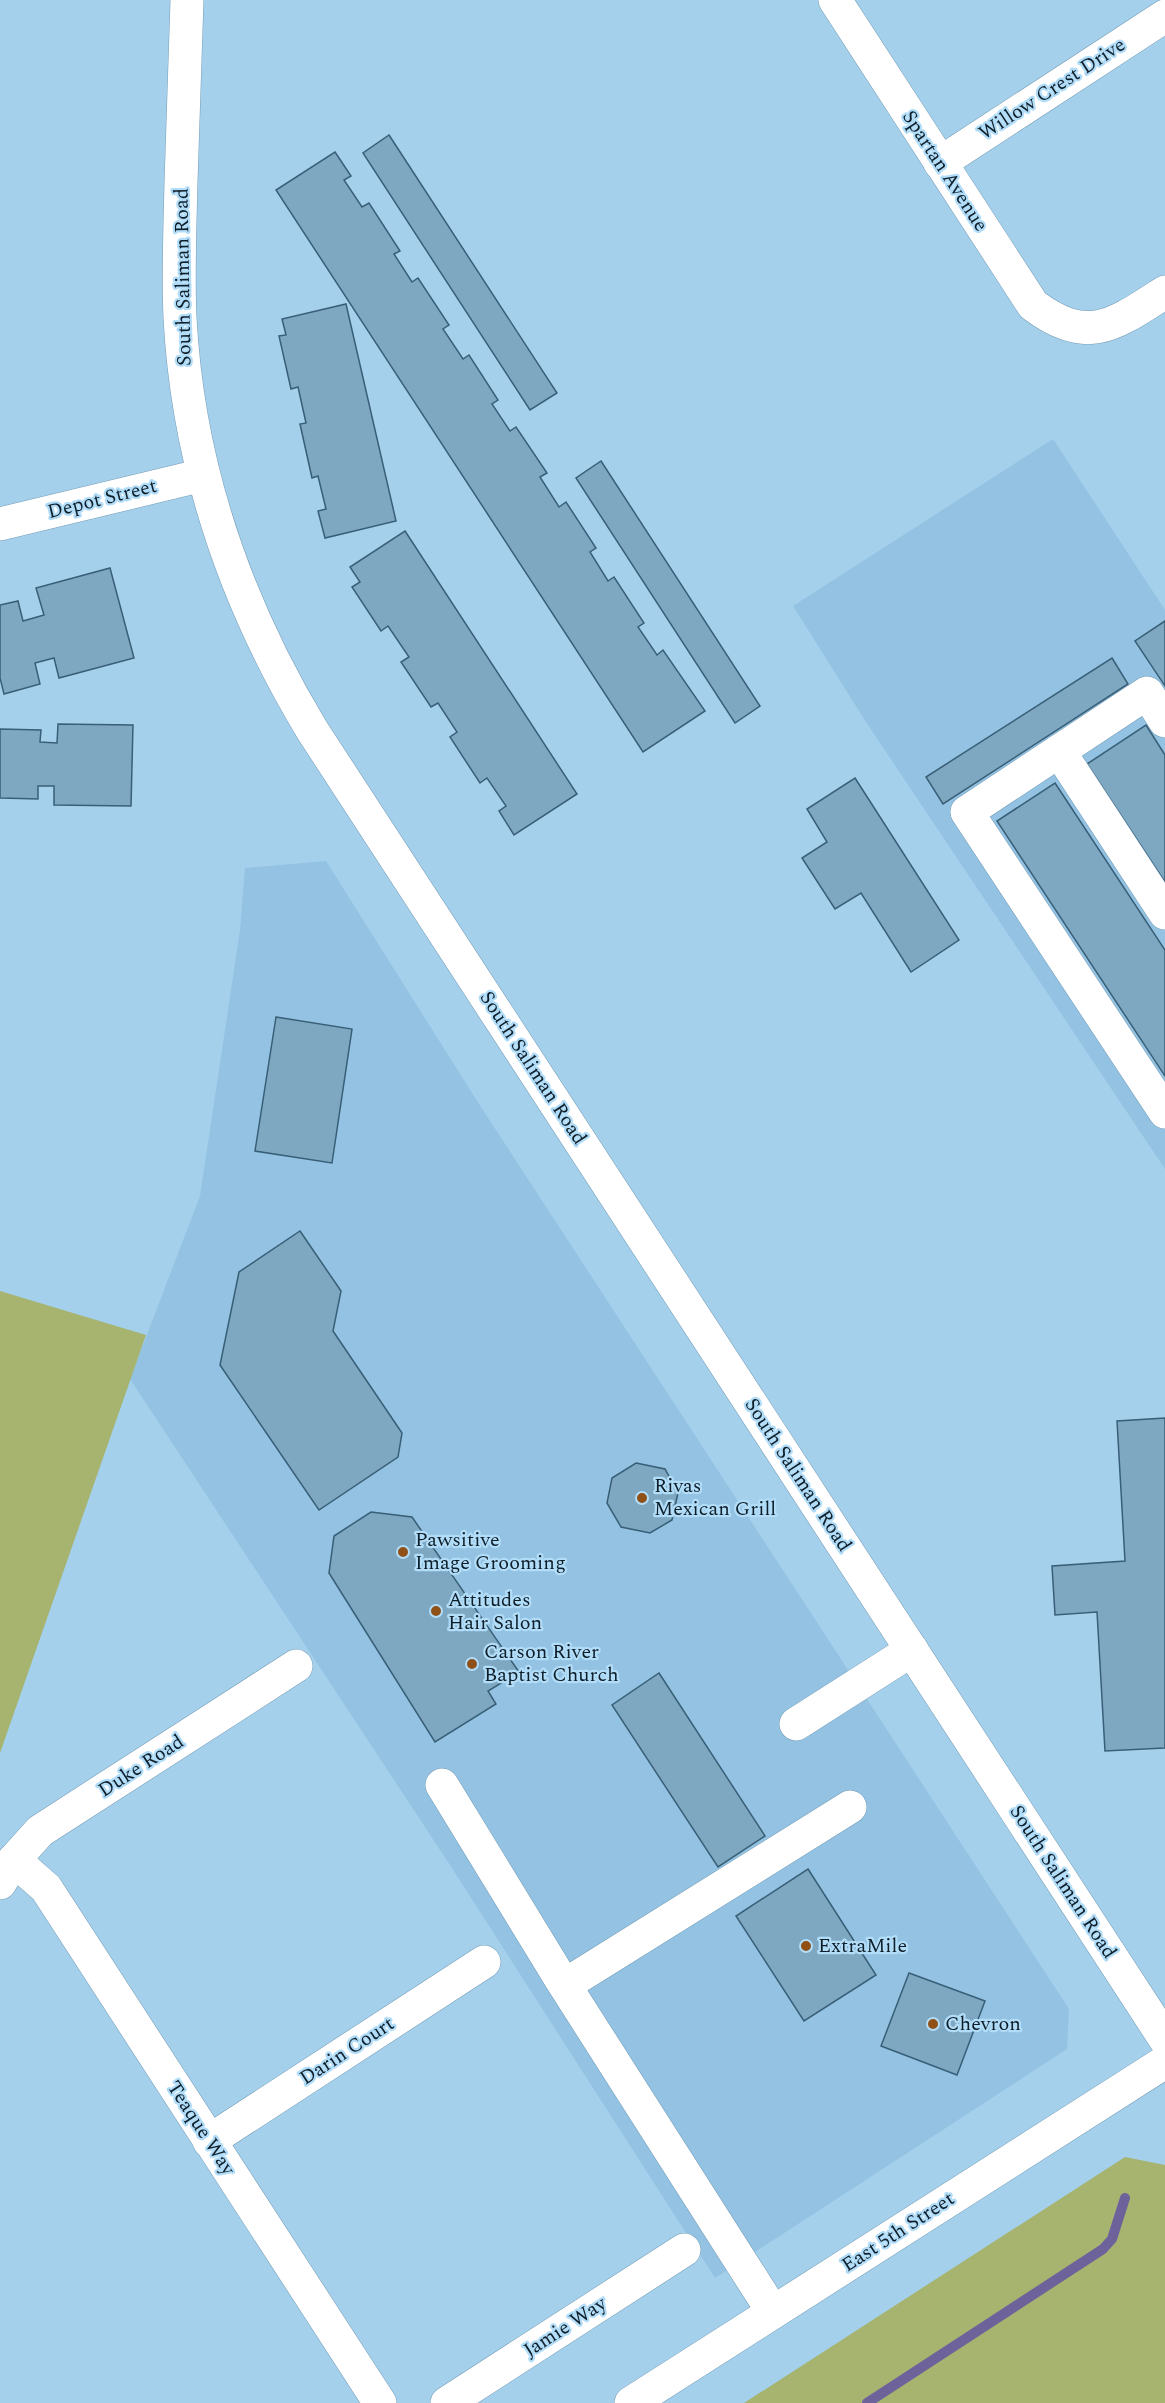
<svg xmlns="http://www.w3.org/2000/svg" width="1165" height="2403" viewBox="0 0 1165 2403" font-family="Spectral,serif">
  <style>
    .built { fill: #93c2e2 }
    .green { fill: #a6b46f }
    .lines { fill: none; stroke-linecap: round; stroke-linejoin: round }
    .stream { stroke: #6e629b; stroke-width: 10 }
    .building { fill: #7ea7c2; stroke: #385f77; stroke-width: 1.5 }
    .minor-casing { stroke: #739cb7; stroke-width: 34 }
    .major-casing { stroke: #739cb7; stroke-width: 34 }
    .minor { stroke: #fff; stroke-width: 33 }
    .major { stroke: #fff; stroke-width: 33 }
    .poi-dot { fill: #8f5117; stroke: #b2ddf9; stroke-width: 2 }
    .labels { text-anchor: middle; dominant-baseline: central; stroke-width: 4.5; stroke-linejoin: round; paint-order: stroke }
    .street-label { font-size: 20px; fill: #0f1f2a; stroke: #b2ddf9 }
    .poi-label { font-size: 20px; fill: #0f1f2a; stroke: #b2ddf9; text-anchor: start }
  </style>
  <rect width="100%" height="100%" fill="#a5d0ec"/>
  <g class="built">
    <path d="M1053 439 1165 610V1169L866 722 793 606Z"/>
    <path d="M326 861 479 1104 1069 2009 1067 2049 715 2278 448 1862 130 1379 200 1196 240 930 245 868Z"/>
  </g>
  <g class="green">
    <path d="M0 1291 146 1335 0 1753Z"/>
    <path d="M1125 2157 1165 2165V2403H744Z"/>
  </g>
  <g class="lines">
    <path class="stream" d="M867 2403 1103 2249 1112 2239 1125 2198"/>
  </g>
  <g class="building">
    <path d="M389 135 557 393 530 410 363 153Z"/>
    <path d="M335 152 351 176 344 180 362 207 369 203 400 251 394 254 412 282 418 278 449 325 443 329 463 359 469 355 498 400 492 404 510 431 516 427 547 473 540 477 559 507 566 502 596 548 590 552 608 581 614 577 644 623 638 627 657 655 663 650 705 711 643 752 276 190Z"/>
    <path d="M346 304 396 521 325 538 318 511 326 509 318 476 312 478 300 424 306 423 298 387 291 389 279 336 286 335 282 319Z"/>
    <path d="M601 461 760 706 735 723 576 478Z"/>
    <path d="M405 531 577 794 514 835 499 811 506 806 487 778 480 783 450 737 457 732 438 703 431 707 401 662 409 657 388 626 381 631 352 587 360 582 350 567Z"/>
    <path d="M110 568 134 658 59 678 54 658 35 663 40 684 4 694 0 678V605L18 601 23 621 44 615 36 588Z"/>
    <path d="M1165 621V686L1135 641Z"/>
    <path d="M1112 658 1128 684 943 804 926 777Z"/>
    <path d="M58 724 133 725 131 806 54 805V786H38V799L0 798V729L41 730 40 742 57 743Z"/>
    <path d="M1146 725 1165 755V882L1087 764Z"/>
    <path d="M855 778 959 940 911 972 861 893 835 909 802 858 827 842 807 809Z"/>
    <path d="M1055 783 1165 950V1076L997 821Z"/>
    <path d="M276 1017 352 1029 332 1163 255 1151Z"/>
    <path d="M300 1231 341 1291 333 1331 402 1433 398 1457 319 1510 220 1365 239 1272Z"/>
    <path d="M1165 1418V1748L1105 1751 1097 1612 1055 1615 1052 1566 1125 1561 1117 1421Z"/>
    <path d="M636 1463 665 1469 678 1493 672 1520 650 1533 621 1527 607 1503 612 1478Z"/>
    <path d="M371 1512 412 1517 519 1672 488 1691 496 1704 435 1742 329 1573 334 1536Z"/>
    <path d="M659 1673 765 1836 718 1867 612 1705Z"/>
    <path d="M808 1869 876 1975 804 2021 736 1916Z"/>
    <path d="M909 1973 985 2001 957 2075 881 2046Z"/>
  </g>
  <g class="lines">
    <g class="minor-casing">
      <g id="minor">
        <path d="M835 0 1033 305C1088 346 1114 325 1165 292"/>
        <path d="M940 163 1165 16"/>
        <path d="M0 524 203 475"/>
        <path d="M1165 721 1147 693 967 812 1165 1112"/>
        <path d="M1059 751 1165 913"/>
        <path d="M796 1724 912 1650"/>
        <path d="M442 1785 560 1978 773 2312"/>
        <path d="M14 1860 46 1888 380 2403"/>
        <path d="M0 1883 14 1860 40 1831 296 1666"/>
        <path d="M565 1985 850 1807"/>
        <path d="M209 2141 484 1962"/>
        <path d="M447 2403 684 2250"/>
      </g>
    </g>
    <g class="major-casing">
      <g id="major">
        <path d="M187 0C185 61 183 121 181 182 180 227 178 273 180 318 188 466 236 604 312 730L1165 2039"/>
        <path d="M631 2403 1165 2062"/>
      </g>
    </g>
    <use href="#minor" class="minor"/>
    <use href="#major" class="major"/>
  </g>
  <g class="poi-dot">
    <circle cx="642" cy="1498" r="6"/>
    <circle cx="403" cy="1552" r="6"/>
    <circle cx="436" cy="1611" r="6"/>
    <circle cx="472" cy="1664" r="6"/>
    <circle cx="806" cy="1946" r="6"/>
    <circle cx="933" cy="2024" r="6"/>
  </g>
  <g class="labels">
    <g class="street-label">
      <text transform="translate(1052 89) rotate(-33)">Willow Crest Drive</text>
      <text transform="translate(945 171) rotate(57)">Spartan Avenue</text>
      <text transform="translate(183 277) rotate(-91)">South Saliman Road</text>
      <text transform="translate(102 499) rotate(-14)">Depot Street</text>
      <text transform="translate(533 1068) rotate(57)">South Saliman Road</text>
      <text transform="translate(798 1475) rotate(57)">South Saliman Road</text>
      <text transform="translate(141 1766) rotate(-33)">Duke Road</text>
      <text transform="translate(1063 1882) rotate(57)">South Saliman Road</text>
      <text transform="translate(347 2051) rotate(-33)">Darin Court</text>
      <text transform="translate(201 2128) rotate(57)">Teaque Way</text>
      <text transform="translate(898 2232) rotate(-33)">East 5th Street</text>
      <text transform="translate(565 2327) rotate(-33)">Jamie Way</text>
    </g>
    <g class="poi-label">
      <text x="654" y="1486">Rivas<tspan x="654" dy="23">Mexican Grill</tspan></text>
      <text x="415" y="1540">Pawsitive<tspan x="415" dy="23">Image Grooming</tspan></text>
      <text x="448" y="1600">Attitudes<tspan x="448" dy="23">Hair Salon</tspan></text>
      <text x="484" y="1652">Carson River<tspan x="484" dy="23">Baptist Church</tspan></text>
      <text x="818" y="1946">ExtraMile</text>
      <text x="945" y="2024">Chevron</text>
    </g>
  </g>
</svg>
